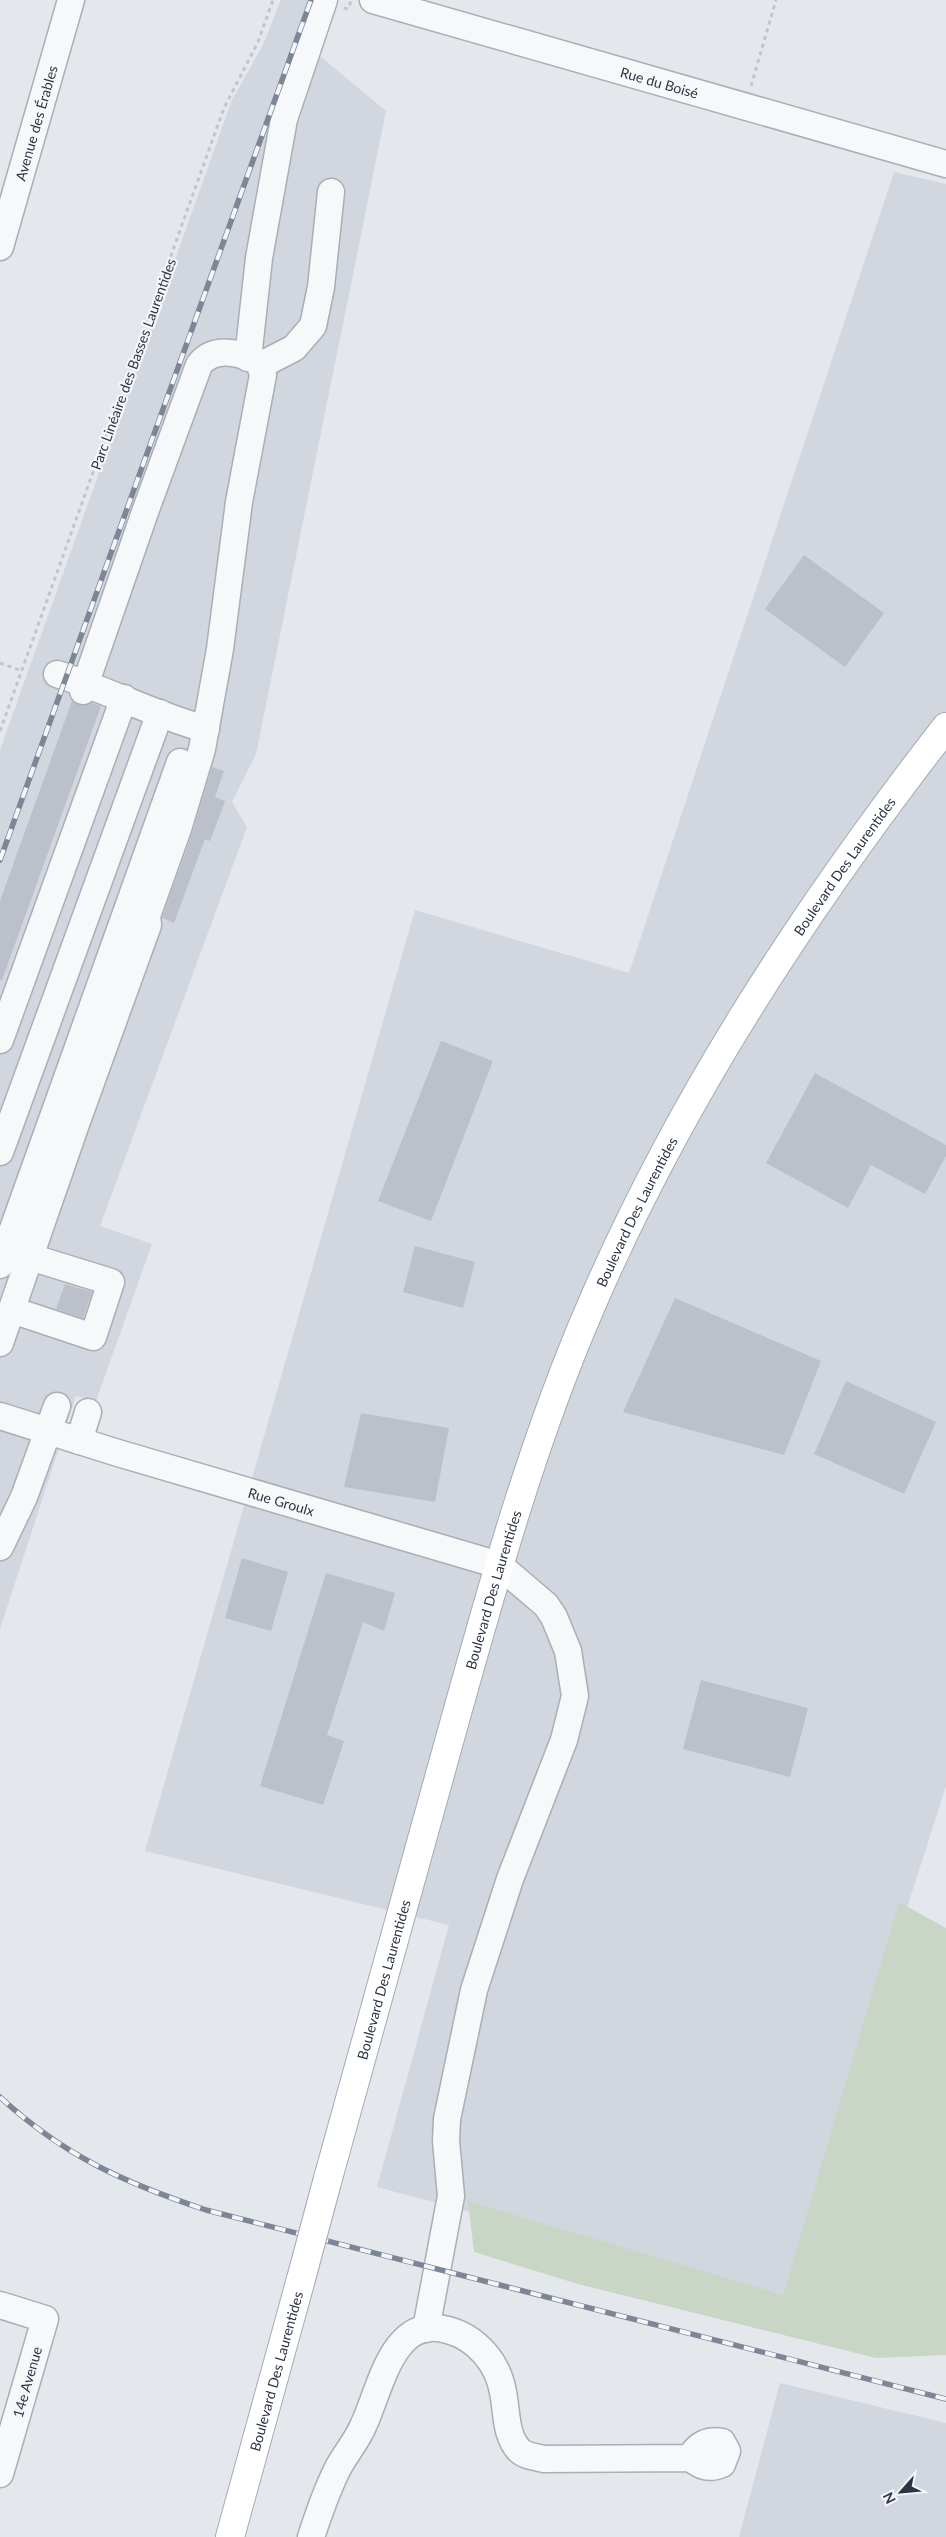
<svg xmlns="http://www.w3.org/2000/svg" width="946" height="2537" viewBox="0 0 946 2537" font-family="Lato,sans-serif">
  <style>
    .built { fill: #d2d6de }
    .green { fill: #c9d6c5 }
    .building { fill: #bbc0ca }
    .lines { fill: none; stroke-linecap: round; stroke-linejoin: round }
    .minor-casing { stroke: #a9aeb7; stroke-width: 29 }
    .major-casing { stroke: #a3abb8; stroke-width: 30 }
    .path { stroke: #c2c5cb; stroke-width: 3; stroke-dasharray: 4 4; stroke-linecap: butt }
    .minor { stroke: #f7f8fa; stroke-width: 26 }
    .major { stroke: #fff; stroke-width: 28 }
    .rail-casing { stroke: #7d8696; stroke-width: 5.5 }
    .rail { stroke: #f4f6f9; stroke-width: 4; stroke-dasharray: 11; stroke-linecap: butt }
    .major-bridge-casing { stroke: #a3abb8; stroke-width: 30; stroke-linecap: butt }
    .major-bridge { stroke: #fff; stroke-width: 28 }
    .labels { text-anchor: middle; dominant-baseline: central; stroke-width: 4.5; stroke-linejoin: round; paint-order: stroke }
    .street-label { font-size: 14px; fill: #2b3445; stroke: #f4f6f9 }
  </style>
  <rect width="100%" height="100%" fill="#e4e7ec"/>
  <g class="built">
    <path d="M281 0H312L315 52 386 111 256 754 232 802 247 827 100 1226 152 1244 96 1401 76 1396 0 1629V750L232 100 262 47Z"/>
    <path d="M894 172 946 184V1786L783 2295 377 2187 449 1925 145 1851 415 910 629 973Z"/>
    <path d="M780 2383 946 2423V2537H739Z"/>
  </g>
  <path class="green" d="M899 1902 946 1928V2355L876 2358 578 2284 474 2252 468 2201 783 2295Z"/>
  <g class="building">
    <path d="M804 555 884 613 845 667 765 609Z"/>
    <path d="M72 701 79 705 92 703 101 706 2 980H0V901Z"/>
    <path d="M212 767 224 771 215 797 225 801 210 841 205 839 174 923 162 918 192 834Z"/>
    <path d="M441 1041 493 1061 431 1221 378 1201Z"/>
    <path d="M815 1073 946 1145V1156L925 1194 871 1165 848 1208 766 1163Z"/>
    <path d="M415 1246 475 1262 463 1308 403 1292Z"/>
    <path d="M65 1284 92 1292 83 1318 56 1309Z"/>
    <path d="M675 1298 821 1361 784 1455 623 1412Z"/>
    <path d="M846 1381 936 1422 904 1494 814 1454Z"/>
    <path d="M361 1413 449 1428 435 1502 344 1487Z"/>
    <path d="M242 1558 288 1572 271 1631 225 1618Z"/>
    <path d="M326 1573 395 1593 384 1631 363 1622 327 1735 344 1741 323 1805 260 1786Z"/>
    <path d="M701 1680 808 1708 790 1777 683 1749Z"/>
  </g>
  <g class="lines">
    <g class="minor-casing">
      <g id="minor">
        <path id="s1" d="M373 0 946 164"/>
        <path id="s2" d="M0 247 71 0"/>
        <path d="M248 358 259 258 284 119 324 0"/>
        <path d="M261 365 294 348 313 326 321 287 331 192"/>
        <path d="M57 674C108 690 156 716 206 729"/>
        <path d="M0 1040 124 698"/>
        <path d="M0 1152 160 713"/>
        <path d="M0 1265 180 762"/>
        <path d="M12 1310 93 1337 111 1282 30 1257"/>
        <path d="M0 1343 76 1124 148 925 147 916 178 829 202 749 220 649 239 502 263 375 259 362C240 352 213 346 199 365L145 512 83 691"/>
        <path id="s3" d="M0 1416 118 1453 499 1565 546 1605 554 1617 568 1651 575 1696 564 1740 510 1879 474 1990 447 2119 446 2141 451 2196 426 2329"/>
        <path d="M79 1441 88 1412"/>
        <path d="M0 1547 24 1497 57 1406"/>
        <path d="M0 2305 45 2319 0 2474"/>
        <path d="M311 2537C319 2513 327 2489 339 2466 347 2452 358 2439 364 2424 381 2387 393 2314 448 2330 477 2338 498 2363 503 2392 507 2411 505 2435 519 2450 525 2456 535 2457 544 2459L690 2458C701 2466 708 2470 722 2464L727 2451 722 2442C708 2439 697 2445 690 2458"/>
      </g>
    </g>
    <g class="major-casing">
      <g id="major">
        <path id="s4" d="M327 2182C367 2037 407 1893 447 1749 489 1599 529 1449 591 1306 681 1097 807 906 946 727"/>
        <path id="s5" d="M230 2537 301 2279"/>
      </g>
    </g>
    <g class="path">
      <path d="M344 8 348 9 351 1"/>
      <path d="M751 86 776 0"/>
      <path d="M0 663 22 671"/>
      <path d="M0 731 224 108 258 42 273 0"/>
    </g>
    <use href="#minor" class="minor"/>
    <use href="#major" class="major"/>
    <g class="rail-casing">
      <g id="rail">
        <path d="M0 860 311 0"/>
        <path d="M0 2097C64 2156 125 2183 206 2210L946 2399"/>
      </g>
    </g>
    <use href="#rail" class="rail"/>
    <g class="major-bridge-casing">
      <path id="major-bridge" d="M301 2279 327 2182"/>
    </g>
    <use href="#major-bridge" class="major-bridge"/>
  </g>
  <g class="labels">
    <g class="street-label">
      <text stroke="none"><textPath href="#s1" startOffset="298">Rue du Boisé</textPath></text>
      <text stroke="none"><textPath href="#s2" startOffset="129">Avenue des Érables</textPath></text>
      <text transform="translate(133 364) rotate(-70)">Parc Linéaire des Basses Laurentides</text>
      <text stroke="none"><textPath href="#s4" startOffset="1424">Boulevard Des Laurentides</textPath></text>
      <text stroke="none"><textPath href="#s4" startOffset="1020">Boulevard Des Laurentides</textPath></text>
      <text stroke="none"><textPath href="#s3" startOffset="294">Rue Groulx</textPath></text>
      <text stroke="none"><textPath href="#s4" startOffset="615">Boulevard Des Laurentides</textPath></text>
      <text stroke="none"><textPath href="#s4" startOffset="210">Boulevard Des Laurentides</textPath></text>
      <text stroke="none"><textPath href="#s5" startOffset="172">Boulevard Des Laurentides</textPath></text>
      <text transform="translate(27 2382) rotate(-74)">14e Avenue</text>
    </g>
  </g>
  <g transform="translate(901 2492) rotate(243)" stroke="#f4f6f9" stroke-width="4" paint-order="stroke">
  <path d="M0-4L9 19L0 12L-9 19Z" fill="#2b3445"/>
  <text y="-8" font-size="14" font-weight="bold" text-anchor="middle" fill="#2b3445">N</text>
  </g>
</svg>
